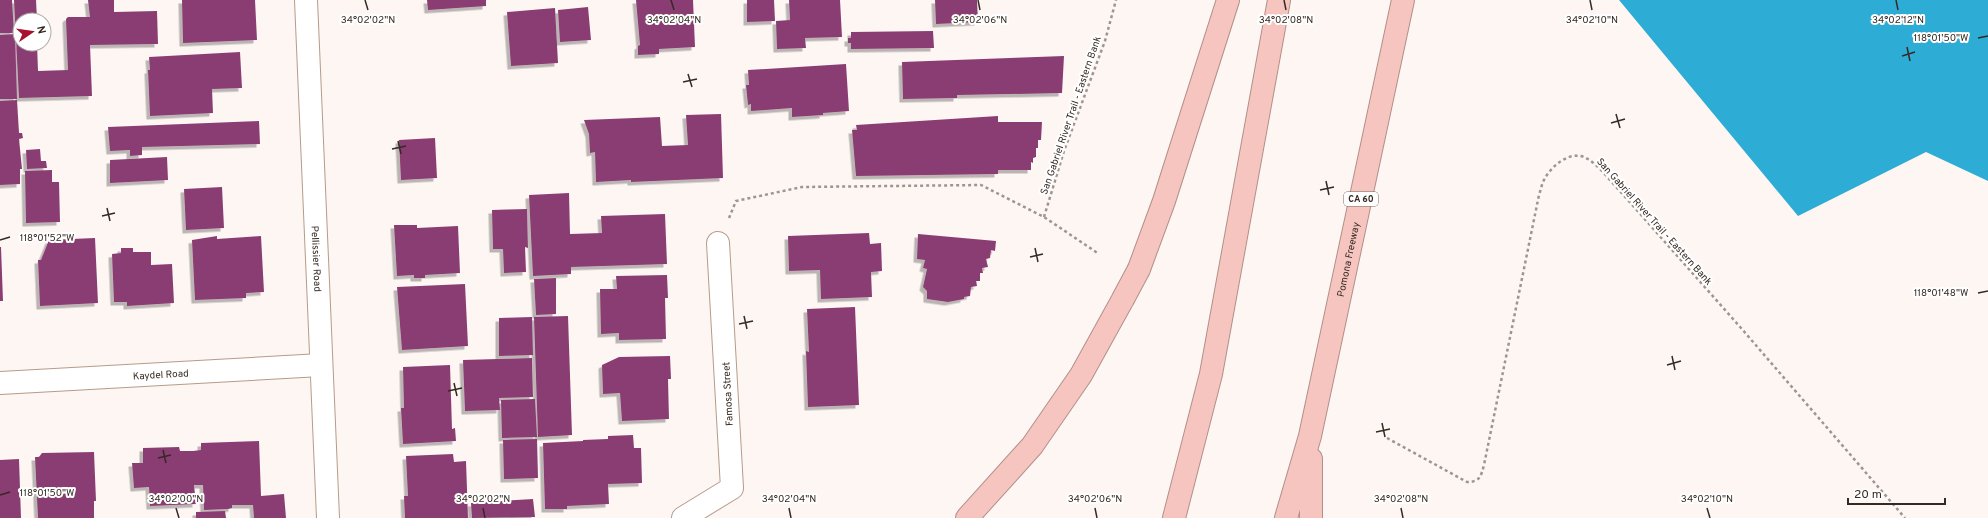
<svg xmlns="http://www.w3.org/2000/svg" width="1988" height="518" font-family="Overpass,sans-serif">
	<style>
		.water { fill: #2dadd6 }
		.building { fill: #8a3e72; filter: url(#shadow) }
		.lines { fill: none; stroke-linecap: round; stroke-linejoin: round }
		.street-casing { stroke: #b69b8a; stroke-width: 24 }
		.highway-casing { stroke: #b28f89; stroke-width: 24 }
		.path { stroke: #9e9590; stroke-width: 2.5; stroke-dasharray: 3 3; stroke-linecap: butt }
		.street { stroke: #fff; stroke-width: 22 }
		.highway { stroke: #f6c5c0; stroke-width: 22 }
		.highway-bridge-casing { stroke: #b28f89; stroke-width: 24; stroke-linecap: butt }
		.highway-bridge { stroke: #f6c5c0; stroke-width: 22 }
		.ticks { fill: none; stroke: #352a23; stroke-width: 1.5 }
		.labels { text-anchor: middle; stroke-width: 4; stroke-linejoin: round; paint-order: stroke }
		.shield { fill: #fff; stroke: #726a65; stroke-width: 1 }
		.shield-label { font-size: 9px; font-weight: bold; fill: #352a23 }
		.street-label { font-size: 10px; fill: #352a23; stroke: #fff }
		.ticks-label { font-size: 10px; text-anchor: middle; fill: #352a23; stroke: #fff; stroke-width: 4; stroke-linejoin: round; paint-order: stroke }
	</style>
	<defs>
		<filter id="shadow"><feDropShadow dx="-3.5" dy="3.5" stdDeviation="0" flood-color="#0004"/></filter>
	</defs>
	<rect width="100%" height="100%" fill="#fdf6f3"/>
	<path class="water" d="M1619,0H1988V181L1926,152L1798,216Z"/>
	<path class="building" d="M0,0H12L14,33H0Z
		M14,0H36L37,20H20V44H37L38,71L68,70L66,19L68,17H90L88,0H114V12L157,11L158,44L90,45L92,96L19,98Z
		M182,0H255L257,40L183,43Z
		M427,0H486V6L428,10Z
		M636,0H693L695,47L659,49V54L638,55V46L640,45Z
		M747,0H774L775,21L747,22Z
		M789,0H840L842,37L805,38L806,48L777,49L776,21L790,20Z
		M935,0H977L978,22L936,24Z
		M588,7L591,40L560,42L558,10Z
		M555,8L558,63L511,66L507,12Z
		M933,31L934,48L851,49V43H848V38H851V32Z
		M15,34L17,99H0V35Z
		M240,52L242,88L212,89L213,113L150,116L148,70H150L149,57Z
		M1064,56L1062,93L957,95V98L903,99L902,62Z
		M846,64L849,111L823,113V115L792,117V108L751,111V104L748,105L746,85H749L748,70Z
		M17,100L19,133H22L23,138L19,139L22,169H20V184L0,185V101Z
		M721,114L723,178L631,182V180L596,182L595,152L590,153L589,134L584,120L660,117L662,146L688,145L686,115Z
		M998,116V122H1042L1041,140H1038V148H1036V157L1033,158V163L1031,162V170H998V174L856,176L852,130H857L856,125Z
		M259,121L260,144L142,147V155L130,156V150L110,151L108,127Z
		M435,138L437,178L401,180L399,140Z
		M40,149L41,161H46L47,168L27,169L26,150Z
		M167,157L168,180L110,183V160Z
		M52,170V182H59L60,222L26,223L25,171Z
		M222,187L224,228L186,230L184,189Z
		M569,193L570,234L602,233L601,216L665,214L667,264L571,267V274L533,276L529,195Z
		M527,209L528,248L525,247L526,272L504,273L503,249H493L492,210Z
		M394,225H417V228L458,226L460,273L425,275V278H414V275L397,276Z
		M869,233L870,244L881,243L882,271L871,272L872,297L821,299L820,270L789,271L788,236Z
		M918,234L996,241L995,251L991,250L990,258L986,259L988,267L982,268L983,273H980V281H976L977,286L971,287L970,296L964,297V299L948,302L927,299V291L923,287L927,269L923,268L925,260L917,259Z
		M217,236V239L261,236L264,292L246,293V298L195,300L192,240Z
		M95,238L98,303L40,306L38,260H41L49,240Z
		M0,247H1L3,301H0Z
		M121,248H133V252H151V265L172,264L174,303L127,306V302H114L112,254L121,253Z
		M667,275L668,298H665L666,339L619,340V333L601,334L600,289H617L616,276Z
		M556,278V314L536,315L534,279Z
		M465,284L468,346L402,350L397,287Z
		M855,307L859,405L808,407L806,351L809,352L807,309Z
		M568,316L572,435L538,437L534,317Z
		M532,317L533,355L499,356V318Z
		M670,356L671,379H668L669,419L622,421L620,393L603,394L602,365L619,357Z
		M532,358L533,397L499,398L500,410L465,411L463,360Z
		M450,365L452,429L455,428L456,441L403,444L401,408H404L403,367Z
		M535,399L537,437L502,438L501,400Z
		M633,435L634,448H641L642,483L608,484L609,504L567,506V509H545L543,443L583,441V440L608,439V436Z
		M537,439L538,478L504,479L503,440Z
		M259,441L261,496L284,494L286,518H254L253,505H232V508L228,509L204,510L203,485H194L196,504L150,506L149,487L134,488L132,463H143V448L179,447L180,451H193L201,450V443Z
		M94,452L96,501H94V518H38L35,457H39L42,453Z
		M453,454L454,462L466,461L468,518H405L404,496H408L406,456Z
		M19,459L21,518H0V460Z
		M533,499L535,517L472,518L471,503Z
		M225,511L226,518H196V512Z"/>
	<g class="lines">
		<defs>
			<g id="street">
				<path id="s1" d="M306,0L328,518"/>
				<path id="s2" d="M0,383L321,365"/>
				<path d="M683,518L732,488L718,243"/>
			</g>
			<g id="highway">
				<path d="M1139,269L1164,201L1228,0"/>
				<path d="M1311,459V518"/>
				<path d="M967,518L1032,446L1081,375L1123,299"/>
				<path d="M1174,518L1211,374L1279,0"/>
				<path id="s3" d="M1286,518L1310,436L1403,0"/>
			</g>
		</defs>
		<use href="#street" class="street-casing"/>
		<use href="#highway" class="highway-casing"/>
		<path class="path" d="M1044,217L1064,151L1105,41L1116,0
			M729,218L736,201L802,187L981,185L1044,217L1099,254
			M1387,438L1467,482C1480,482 1481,476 1484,465L1539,195C1541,189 1542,183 1545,178C1552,166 1569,151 1584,157C1591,160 1597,166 1603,172L1741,328L1905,518"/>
		<use href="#street" class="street"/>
		<use href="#highway" class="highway"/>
		<defs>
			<path id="highway-bridge" d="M1123,299L1139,269"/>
		</defs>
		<use href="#highway-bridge" class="highway-bridge-casing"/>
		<use href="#highway-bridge" class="highway-bridge"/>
	</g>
	<path class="ticks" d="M365,0L368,10M671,0L674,10M978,0L980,10M1284,0L1286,10M1590,0L1592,10M1896,0L1898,10M1978,38L1988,36M1907,47L1910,61M1902,56L1915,52M688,74L692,87M683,82L697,79M1616,114L1620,128M1611,123L1625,119M398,141L401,154M392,149L406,146M1326,181L1329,195M1320,190L1334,187M107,208L110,221M102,216L115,213M0,240L10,237M1035,248L1038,262M1030,257L1043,254M1978,293L1988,291M744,316L747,329M739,324L753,321M1672,356L1675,370M1667,365L1681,361M454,383L457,396M448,391L462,388M1382,423L1385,437M1376,432L1390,429M163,450L166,463M158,458L171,455M0,495L10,492M176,508L179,518M483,508L485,518M789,508L791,518M1095,508L1097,518M1401,508L1403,518M1707,508L1710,518"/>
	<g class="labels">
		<rect class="shield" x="1344" y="192" width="34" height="14" rx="3"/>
		<g class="shield-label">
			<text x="1361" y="202">CA 60</text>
		</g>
		<g class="street-label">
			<text transform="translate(1070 115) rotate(-71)" y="4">San Gabriel River Trail - Eastern Bank</text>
			<text transform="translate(1655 221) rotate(48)" y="4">San Gabriel River Trail - Eastern Bank</text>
			<text dy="4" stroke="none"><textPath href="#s1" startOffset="259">Pellissier Road</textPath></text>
			<text dy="4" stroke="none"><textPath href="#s3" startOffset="266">Pomona Freeway</textPath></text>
			<text dy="4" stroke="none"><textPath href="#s2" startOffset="161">Kaydel Road</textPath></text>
			<text transform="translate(727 394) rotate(-93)" y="4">Famosa Street</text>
		</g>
	</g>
	<g class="ticks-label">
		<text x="368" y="23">34°02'02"N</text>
		<text x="674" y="23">34°02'04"N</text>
		<text x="980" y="23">34°02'06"N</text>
		<text x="1286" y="23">34°02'08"N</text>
		<text x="1592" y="23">34°02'10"N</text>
		<text x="1898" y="23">34°02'12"N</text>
		<text x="1941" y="41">118°01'50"W</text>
		<text x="47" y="241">118°01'52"W</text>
		<text x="1941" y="296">118°01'48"W</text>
		<text x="47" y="496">118°01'50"W</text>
		<text x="176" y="502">34°02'00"N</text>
		<text x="483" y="502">34°02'02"N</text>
		<text x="789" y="502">34°02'04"N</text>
		<text x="1095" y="502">34°02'06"N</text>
		<text x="1401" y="502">34°02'08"N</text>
		<text x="1707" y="502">34°02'10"N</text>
	</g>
	<g transform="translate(32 32) rotate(77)"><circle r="19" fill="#ffffff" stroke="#aeaaa7"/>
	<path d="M0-3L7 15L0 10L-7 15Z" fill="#a91130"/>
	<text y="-6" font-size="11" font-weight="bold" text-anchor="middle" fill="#352a23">N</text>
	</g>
	<path d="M1848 498v6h97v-6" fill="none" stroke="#352a23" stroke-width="2"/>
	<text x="1854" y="498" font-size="12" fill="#352a23" stroke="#ffffff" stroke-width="3" paint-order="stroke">20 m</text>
</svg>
